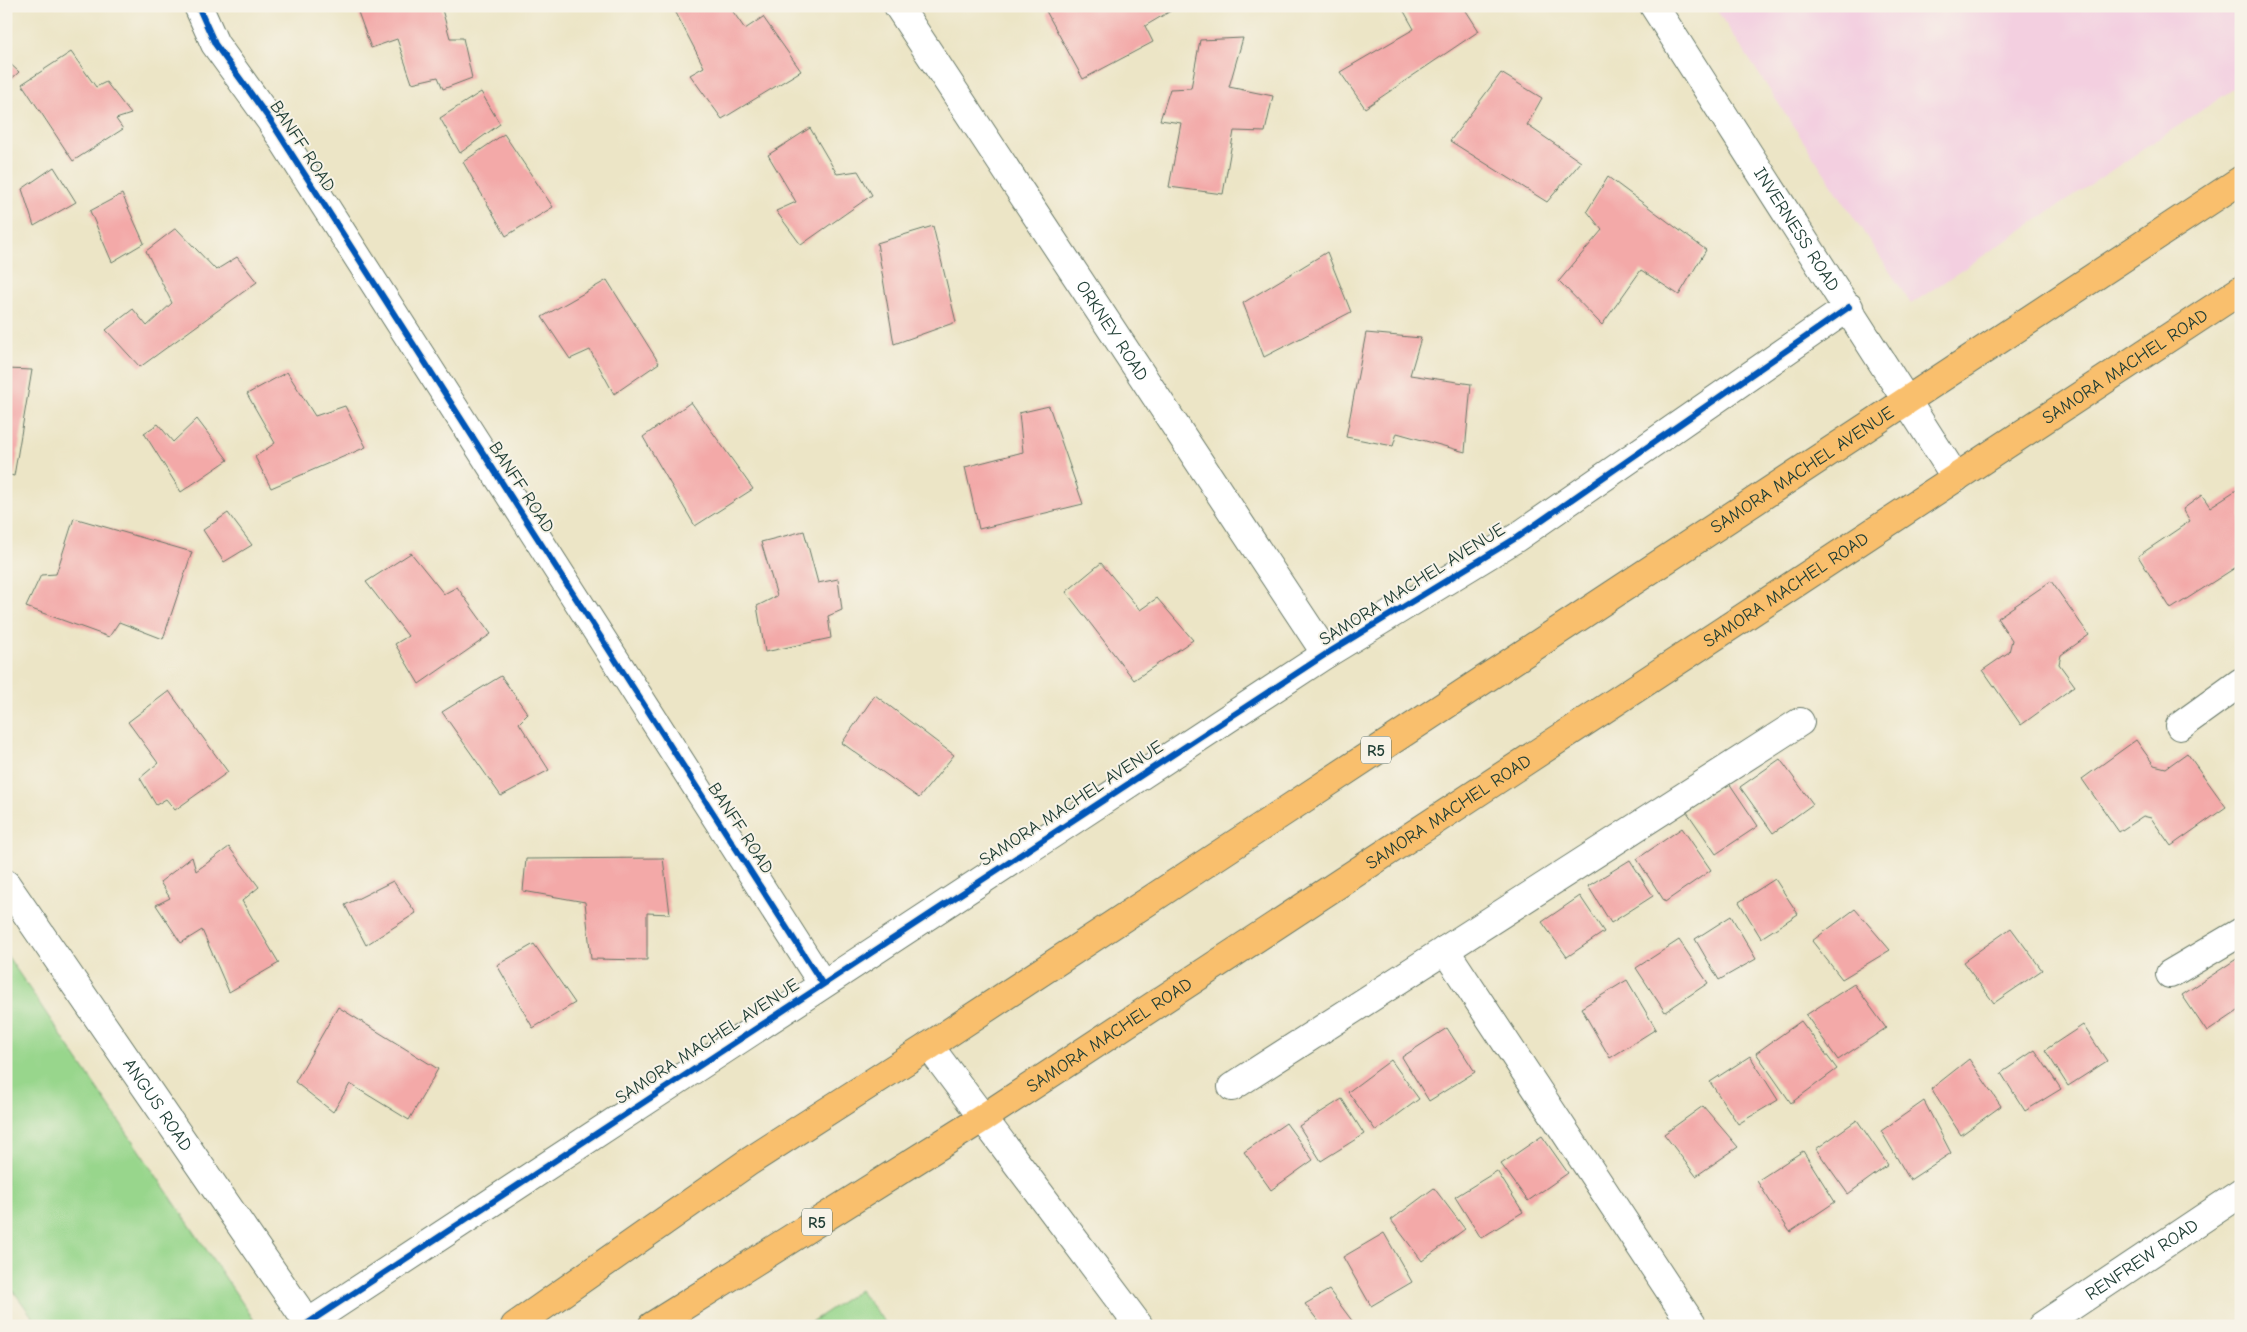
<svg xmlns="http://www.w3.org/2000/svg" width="2247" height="1332" font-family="'Comic Neue',sans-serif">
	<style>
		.built { fill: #f3cfe0 }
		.green { fill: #98d68c; stroke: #5c8a60 }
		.building { fill: #f3a9a8 }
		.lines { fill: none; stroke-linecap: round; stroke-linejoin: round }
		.minor-casing { stroke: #677867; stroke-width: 30 }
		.highway-casing { stroke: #677867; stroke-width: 30 }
		.minor { stroke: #fff; stroke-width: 28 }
		.highway { stroke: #f9bf6d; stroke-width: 28 }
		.cycleway-casing { stroke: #f7f3e8; stroke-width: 9 }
		.cycleway { stroke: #0057b8; stroke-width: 6 }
		.labels { text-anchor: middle; stroke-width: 4; stroke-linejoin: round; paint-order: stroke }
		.shield { fill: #f7f3e8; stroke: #60746a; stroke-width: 1 }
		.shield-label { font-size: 16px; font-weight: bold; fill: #1f3d34 }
		.street-label { font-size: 18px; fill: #1f3d34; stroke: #f7f3e8 }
	</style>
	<rect width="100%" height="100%" fill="#f7f3e8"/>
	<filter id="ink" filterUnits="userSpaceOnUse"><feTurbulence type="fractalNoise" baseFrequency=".02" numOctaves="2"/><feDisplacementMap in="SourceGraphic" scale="10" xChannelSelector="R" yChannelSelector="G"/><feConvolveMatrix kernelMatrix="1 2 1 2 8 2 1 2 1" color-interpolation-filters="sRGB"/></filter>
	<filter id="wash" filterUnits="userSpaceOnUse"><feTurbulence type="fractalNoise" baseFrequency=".0096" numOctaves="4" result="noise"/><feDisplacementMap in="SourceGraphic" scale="20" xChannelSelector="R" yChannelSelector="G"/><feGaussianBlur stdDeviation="1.12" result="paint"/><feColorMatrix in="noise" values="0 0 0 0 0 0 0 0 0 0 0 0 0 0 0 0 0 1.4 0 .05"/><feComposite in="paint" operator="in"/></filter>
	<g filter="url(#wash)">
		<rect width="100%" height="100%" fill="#ece5c6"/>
		<path class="built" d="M1714,6H2241V84L1911,304Z"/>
		<path class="green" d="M6,954L258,1326H259H39L6,1281Z
			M859,1290L888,1326H805Z"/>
		<g id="blocks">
			<path class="building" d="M379,6H441L450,38H463L472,78L443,89L438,77L412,83L397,39L371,48L358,12Z
				M679,6H729L745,29L763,17L801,71L722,119L690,75L704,67L674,9Z
				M1051,6H1179L1145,26L1153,42L1083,79L1046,11Z
				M1401,6H1463L1479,31L1365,108L1340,72L1414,29Z
				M1243,38L1229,87L1273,96L1265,132L1234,131L1223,194L1169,187L1181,123L1160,120L1170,89L1191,88L1200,40Z
				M71,52L96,87L106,82L131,114L116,119L123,129L73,161L22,84Z
				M6,60L19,72L6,84Z
				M1501,73L1542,98L1527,125L1581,162L1547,202L1450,141Z
				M481,92L500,124L460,153L440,118Z
				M810,128L837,174L858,171L872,195L801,245L776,211L796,202L768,155Z
				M504,134L553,207L506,236L463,162Z
				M54,167L76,202L34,226L22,189Z
				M1608,177L1706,250L1679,295L1641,270L1602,325L1559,281L1602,230L1587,211Z
				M122,194L144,243L112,262L90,211Z
				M933,226L956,322L894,344L877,243Z
				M176,228L216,270L237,257L257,282L140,367L106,330L133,309L147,326L172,303L146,251Z
				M1327,252L1351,312L1264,357L1243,303Z
				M607,280L659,363L614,394L590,350L570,359L542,317Z
				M1366,333L1421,338L1410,375L1471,384L1465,452L1397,433L1393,446L1346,437Z
				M6,369L32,370L14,476L6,474Z
				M287,372L315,416L345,406L366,447L271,488L255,457L275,443L247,394Z
				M691,402L753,489L695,526L643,437Z
				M1049,406L1083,504L979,529L965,467L1023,452L1019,413Z
				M197,419L228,460L181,492L144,433L158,424L173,442Z
				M2241,487V564L2171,609L2138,556L2190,521L2183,509L2202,495L2210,507Z
				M228,513L252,545L224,562L203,530Z
				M74,518L192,552L163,639L119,622L109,637L26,607L41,575L56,574Z
				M804,531L818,583L838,579L842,610L828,616L831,638L765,652L757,606L777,596L761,542Z
				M411,553L444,594L457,587L491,634L419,684L395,644L408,636L366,582Z
				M1101,563L1140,610L1157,598L1193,640L1134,680L1066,592Z
				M2051,581L2089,635L2061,655L2059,664L2075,686L2021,725L1983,670L2009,652L2012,640L1997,618Z
				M501,676L528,714L519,723L549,770L501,796L442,712Z
				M169,691L228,772L175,810L166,799L156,805L140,778L158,763L128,722Z
				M875,695L954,755L919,798L842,743Z
				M2136,740L2154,765L2166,768L2187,753L2226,807L2171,846L2151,818L2143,816L2119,832L2082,779Z
				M1780,759L1813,804L1773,833L1740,787Z
				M1729,783L1758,826L1716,854L1687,812Z
				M1682,828L1711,870L1665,902L1637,859Z
				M229,847L259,887L242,901L279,963L229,992L202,930L181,943L156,905L170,898L160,882L192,857L196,871Z
				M663,858L670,914L647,913V960L591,959L585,902L523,891L526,859Z
				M1630,860L1653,896L1611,923L1588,886Z
				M1775,879L1798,914L1761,938L1739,902Z
				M393,881L416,913L366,945L345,905Z
				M1580,896L1604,932L1567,957L1542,922Z
				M1855,909L1890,950L1842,979L1812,941Z
				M1731,916L1756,959L1719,980L1695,939Z
				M2011,928L2042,970L1994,1003L1963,962Z
				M1679,940L1708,983L1665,1012L1636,968Z
				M534,944L575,1003L533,1028L497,965Z
				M2241,956V1009L2207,1032L2182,995Z
				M1627,980L1656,1029L1610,1058L1581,1008Z
				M1854,984L1886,1028L1838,1060L1806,1015Z
				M338,1007L438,1069L409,1120L350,1084L333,1112L295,1082Z
				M1801,1021L1837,1069L1791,1103L1756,1053Z
				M2083,1025L2107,1061L2068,1086L2045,1050Z
				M1447,1028L1475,1072L1429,1101L1402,1057Z
				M2035,1050L2061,1089L2025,1111L2001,1073Z
				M1750,1056L1778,1100L1738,1124L1710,1082Z
				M1969,1059L2001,1106L1961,1135L1931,1089Z
				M1391,1060L1419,1099L1376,1131L1348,1092Z
				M1342,1099L1364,1134L1321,1161L1299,1126Z
				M1924,1101L1951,1153L1910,1180L1881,1131Z
				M1703,1106L1738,1147L1696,1176L1664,1134Z
				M1857,1120L1888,1165L1848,1194L1816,1149Z
				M1286,1123L1313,1160L1271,1190L1244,1152Z
				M1542,1136L1568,1173L1528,1201L1501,1164Z
				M1803,1151L1835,1202L1790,1232L1757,1181Z
				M1497,1171L1523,1212L1481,1238L1455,1197Z
				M1434,1188L1465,1229L1422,1261L1391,1220Z
				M1384,1233L1412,1282L1371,1306L1343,1257Z
				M1329,1290L1356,1326H1322L1305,1304Z"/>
		</g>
	</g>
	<g filter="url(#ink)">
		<use href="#blocks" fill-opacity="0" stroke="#677867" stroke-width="1"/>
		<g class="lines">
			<defs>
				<g id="minor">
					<path d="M198,6L215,44L270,120L822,983"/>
					<path id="s1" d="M898,6L1326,654"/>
					<path id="s2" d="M1654,6L1956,478"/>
					<path d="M2180,726L2241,682"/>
					<path id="s3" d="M6,884L310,1326"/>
					<path d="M1445,950L1693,1326"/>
					<path d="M2170,974L2241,932"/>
					<path d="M929,1046L1139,1326"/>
					<path d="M1232,1087L1800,722"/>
					<path d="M308,1323L1326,654L1516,538L1849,307"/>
					<path id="s4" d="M2042,1326L2241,1193"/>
				</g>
				<g id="highway">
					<path id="s5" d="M515,1326L747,1163L929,1046L2241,180"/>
					<path id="s6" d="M652,1326L983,1118L2241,290"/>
				</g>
			</defs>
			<use href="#minor" class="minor-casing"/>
			<use href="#highway" class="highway-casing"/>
			<use href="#minor" class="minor"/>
			<use href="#highway" class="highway"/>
			<defs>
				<path id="cycleway" d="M198,6L215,44L270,120L822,983
					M308,1323L1326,654L1516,538L1849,307"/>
			</defs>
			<use href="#cycleway" class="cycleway-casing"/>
			<use href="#cycleway" class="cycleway"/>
		</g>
	</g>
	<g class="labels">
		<g class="shield">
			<rect x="1361" y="736.5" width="30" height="27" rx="4"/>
			<rect x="802" y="1208.5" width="30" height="27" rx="4"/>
		</g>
		<g class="shield-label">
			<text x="1376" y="756">R5</text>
			<text x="817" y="1228">R5</text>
		</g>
		<g class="street-label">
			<text transform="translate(303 146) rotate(57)" y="6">BANFF ROAD</text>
			<text dy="6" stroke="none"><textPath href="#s2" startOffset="265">INVERNESS ROAD</textPath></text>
			<text dy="6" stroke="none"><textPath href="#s1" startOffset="389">ORKNEY ROAD</textPath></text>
			<text dy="6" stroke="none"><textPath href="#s6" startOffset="1758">SAMORA MACHEL ROAD</textPath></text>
			<text dy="6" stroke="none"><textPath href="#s5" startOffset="1546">SAMORA MACHEL AVENUE</textPath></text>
			<text transform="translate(522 487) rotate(57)" y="6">BANFF ROAD</text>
			<text transform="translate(1412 584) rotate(-32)" y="6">SAMORA MACHEL AVENUE</text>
			<text dy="6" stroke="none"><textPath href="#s6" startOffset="1352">SAMORA MACHEL ROAD</textPath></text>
			<text transform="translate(1071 803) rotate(-33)" y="6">SAMORA MACHEL AVENUE</text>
			<text dy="6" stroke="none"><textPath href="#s6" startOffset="948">SAMORA MACHEL ROAD</textPath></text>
			<text transform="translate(741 828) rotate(57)" y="6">BANFF ROAD</text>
			<text dy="6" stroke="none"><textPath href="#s6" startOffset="542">SAMORA MACHEL ROAD</textPath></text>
			<text transform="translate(707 1041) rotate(-33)" y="6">SAMORA MACHEL AVENUE</text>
			<text dy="6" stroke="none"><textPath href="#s3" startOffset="268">ANGUS ROAD</textPath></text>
			<text dy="6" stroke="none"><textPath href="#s4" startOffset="120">RENFREW ROAD</textPath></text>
		</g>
	</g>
	<rect width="2247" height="1332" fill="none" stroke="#f7f3e8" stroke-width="25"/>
</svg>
